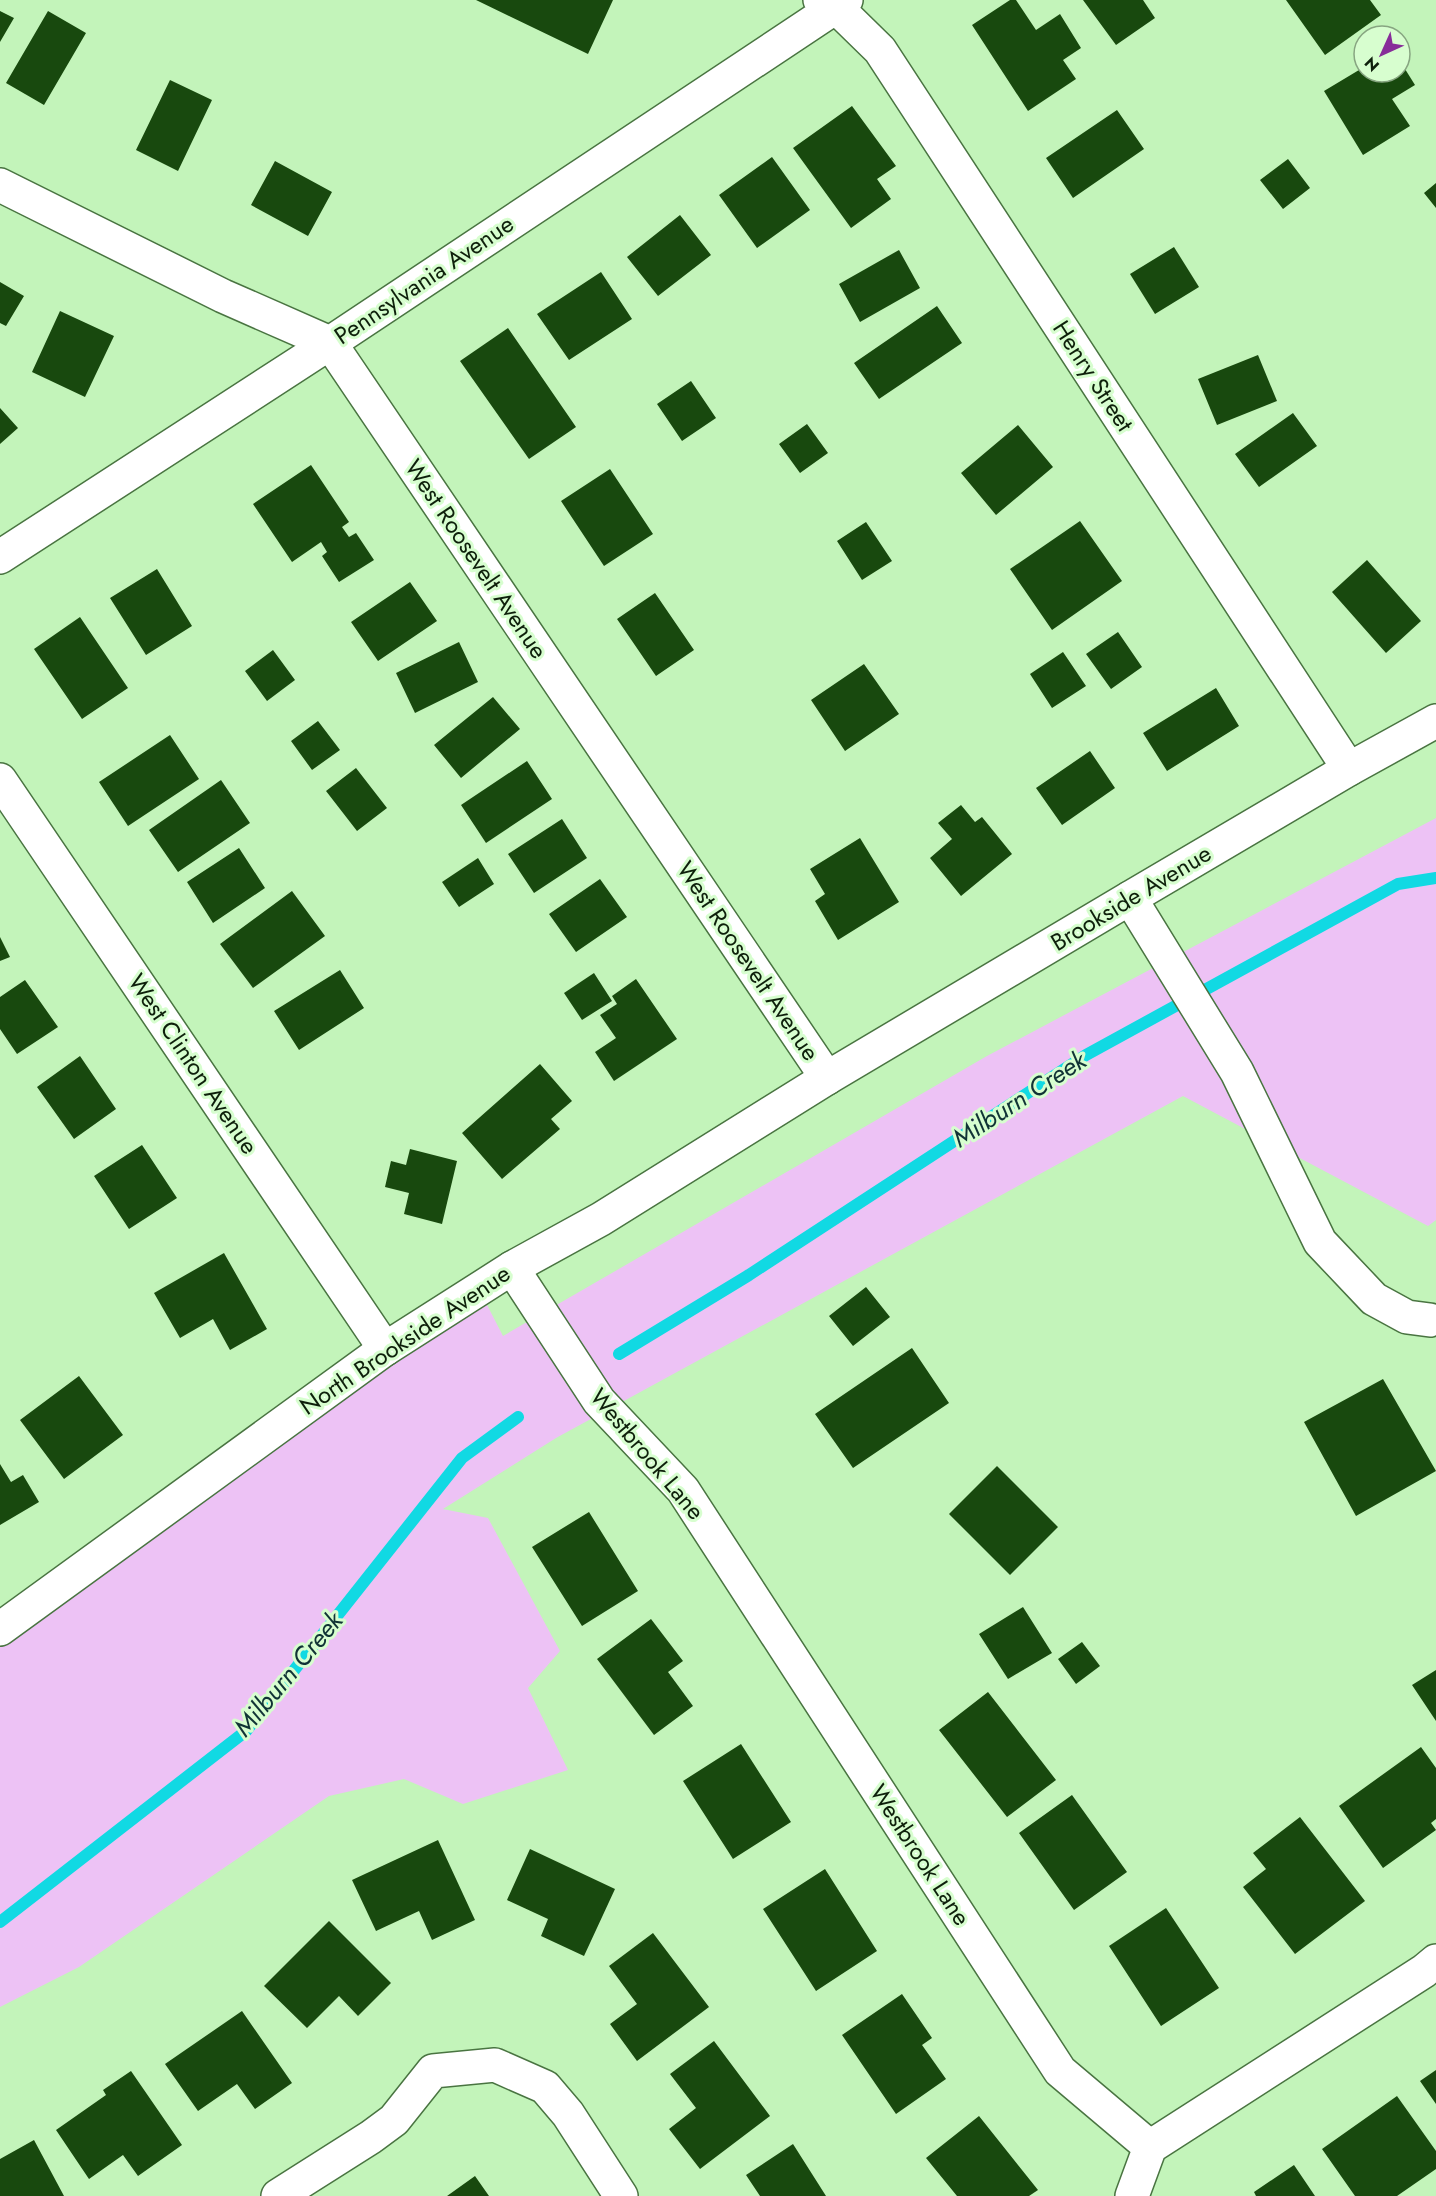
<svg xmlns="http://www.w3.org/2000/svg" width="1436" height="2196" font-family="Jost,sans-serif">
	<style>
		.green { fill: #edc2f5 }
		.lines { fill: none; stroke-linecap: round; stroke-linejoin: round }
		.stream { stroke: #11d9e3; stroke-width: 12 }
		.building { fill: #18490e }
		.minor-casing { stroke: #497441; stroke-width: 36 }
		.major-casing { stroke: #497441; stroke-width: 36 }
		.minor { stroke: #fff; stroke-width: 33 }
		.major { stroke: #fff; stroke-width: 33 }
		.labels { text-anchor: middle; stroke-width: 6; stroke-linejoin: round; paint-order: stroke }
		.street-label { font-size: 24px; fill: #0e200b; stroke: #d7fecf }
		.water-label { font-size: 26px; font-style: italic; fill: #103335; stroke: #d7fecf }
	</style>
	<rect width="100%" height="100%" fill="#c3f4ba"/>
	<path class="green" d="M1436,818V1220L1428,1226L1183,1096L556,1438L443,1509L488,1518L560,1651L528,1688L568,1770L463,1804L404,1779L329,1796L79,1967L0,2007V1645L390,1361L485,1301L503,1336L987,1056Z"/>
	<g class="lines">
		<path class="stream" d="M619,1354L749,1275L1086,1055L1398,884L1436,878
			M0,1922L246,1731L462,1458L518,1417"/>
	</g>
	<path class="building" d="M476,0H613L588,54Z
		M1010,0H1016L1036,30L1060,14L1081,48L1063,60L1076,79L1028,111L972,25Z
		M1083,0H1143L1155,18L1116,45Z
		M1286,0H1370L1381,15L1325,55Z
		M0,11L14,18L0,42Z
		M48,11L86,33L44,105L6,83Z
		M1400,61L1415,85L1392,99L1410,126L1363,155L1324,91L1364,67V72H1400Z
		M170,80L212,100L178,171L136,150Z
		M852,106L896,166L877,179L891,199L851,228L793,148Z
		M1117,110L1144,149L1073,198L1046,158Z
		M772,157L810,210L757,248L719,195Z
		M1288,159L1310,188L1283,209L1260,180Z
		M275,161L332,192L308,236L251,205Z
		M1436,183V208L1424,193Z
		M680,215L711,255L658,296L627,257Z
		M1174,247L1199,287L1155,314L1130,274Z
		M899,250L920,288L860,322L839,284Z
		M601,272L632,319L569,360L537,314Z
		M0,282L24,296L6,326L0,323Z
		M937,306L962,343L879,399L854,363Z
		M60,311L114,336L85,397L32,372Z
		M508,328L576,427L529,459L460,361Z
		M1258,355L1277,401L1217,425L1198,379Z
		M691,381L716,418L682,441L657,404Z
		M0,408L18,428L0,444Z
		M1293,413L1317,446L1259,487L1235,454Z
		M807,424L828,453L800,473L779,444Z
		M1018,425L1053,467L996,515L961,473Z
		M311,465L349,522L342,527L349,537L356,533L374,560L339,582L322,556L327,552L321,542L292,562L253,504Z
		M610,469L653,534L604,566L561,501Z
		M1080,521L1122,581L1052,630L1010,569Z
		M866,522L892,561L862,580L837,541Z
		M1367,560L1421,621L1386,653L1332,592Z
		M157,569L192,626L146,655L110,598Z
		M410,582L437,621L378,661L351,622Z
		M655,593L694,650L656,676L617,619Z
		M80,617L128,688L82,719L34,649Z
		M1118,632L1142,667L1111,689L1086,654Z
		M459,642L478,682L415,713L396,673Z
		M273,650L295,680L267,701L245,671Z
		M1063,652L1086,686L1052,708L1030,674Z
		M864,664L899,714L845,751L811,700Z
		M1216,688L1239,726L1167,771L1143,733Z
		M493,697L520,729L461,778L434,745Z
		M318,721L340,750L312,770L291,741Z
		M170,735L199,779L128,826L99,782Z
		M1090,751L1115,788L1062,825L1036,788Z
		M527,761L552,799L486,843L461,805Z
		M356,768L387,808L357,831L326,791Z
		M221,780L250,823L178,872L149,830Z
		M961,805L975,822L982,817L1012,854L961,896L930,858L952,839L938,823Z
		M562,819L587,858L534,893L508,854Z
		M860,838L899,902L838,940L815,901L825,894L810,869Z
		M239,848L265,888L213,923L187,882Z
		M478,858L494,884L459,907L442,882Z
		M600,879L627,917L576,952L549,914Z
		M292,891L325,936L253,988L220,944Z
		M0,937L10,957L0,961Z
		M340,970L364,1008L299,1050L274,1011Z
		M594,973L612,1001L582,1020L564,993Z
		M636,979L677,1039L614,1081L595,1052L616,1038L600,1015L617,1004L612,996Z
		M25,980L58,1027L17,1054L0,1029V997Z
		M80,1056L116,1109L74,1139L37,1087Z
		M540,1064L572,1101L551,1119L560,1129L502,1179L462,1133Z
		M142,1145L177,1198L129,1229L94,1176Z
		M410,1149L457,1161L442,1224L404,1214L409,1193L385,1187L391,1161L406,1165Z
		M224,1253L267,1329L230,1350L213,1319L180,1338L154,1293Z
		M866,1287L890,1317L853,1346L829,1316Z
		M912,1348L949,1403L853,1468L815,1414Z
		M79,1376L123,1435L64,1479L20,1420Z
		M1383,1379L1436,1471L1356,1516L1304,1422Z
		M0,1464L11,1482L23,1475L39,1502L0,1525Z
		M997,1466L1058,1527L1010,1575L949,1514Z
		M589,1512L638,1591L582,1626L532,1547Z
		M1023,1607L1052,1653L1008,1679L979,1634Z
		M651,1619L683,1661L668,1672L693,1706L654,1735L597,1659Z
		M1082,1642L1100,1666L1076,1684L1058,1659Z
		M1436,1670V1721L1412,1685Z
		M988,1692L1056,1780L1007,1817L939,1730Z
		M741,1744L791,1822L733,1859L683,1781Z
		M1421,1747L1436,1768V1819L1431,1823L1436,1830L1383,1868L1339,1806Z
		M1072,1795L1127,1872L1074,1910L1019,1833Z
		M1300,1817L1365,1901L1295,1954L1243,1887L1266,1869L1253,1853Z
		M438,1840L475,1920L432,1940L419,1911L376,1931L352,1880Z
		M530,1849L615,1889L584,1956L541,1936L548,1919L507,1900Z
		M825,1869L877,1951L816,1991L763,1909Z
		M1166,1908L1219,1988L1161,2026L1109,1946Z
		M329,1921L391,1983L358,2016L339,1996L307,2028L264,1986Z
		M653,1933L709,2007L637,2061L610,2024L637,2004L609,1966Z
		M902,1994L932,2038L922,2045L946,2079L896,2114L842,2035Z
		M242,2011L292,2083L255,2109L237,2084L198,2111L165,2064Z
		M714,2041L770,2116L700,2169L669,2129L696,2108L670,2074Z
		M1436,2070V2104L1420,2081Z
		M131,2071L182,2145L138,2176L123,2155L89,2179L56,2130L106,2095L103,2090Z
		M1397,2096L1436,2151V2169L1397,2196H1355L1322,2149Z
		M979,2116L1038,2190L1029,2196H957L926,2158Z
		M34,2140L64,2196H0V2159Z
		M793,2144L826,2196H760L746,2175Z
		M1294,2165L1315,2196H1256L1254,2192Z
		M475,2176L489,2196H447Z"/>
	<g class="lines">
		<defs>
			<path id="minor" d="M820,0L836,7L880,50L1349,769
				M0,185L223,296L330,343L827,1078
				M0,557L330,343L846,0
				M0,780L385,1349
				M1130,898L1237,1072L1320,1242L1374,1299L1407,1317L1430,1320
				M512,1268L599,1401L683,1490L1060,2071L1150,2147
				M1150,2147L1424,1971L1436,1961
				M278,2196L371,2137L394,2120L433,2071L495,2065L545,2087L568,2114L621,2196
				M1132,2196L1150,2147"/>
			<path id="major" d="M0,1629L385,1349L512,1268L601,1219L827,1078L1130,898L1349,769L1436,721"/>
		</defs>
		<use href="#minor" class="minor-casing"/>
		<use href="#major" class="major-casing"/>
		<use href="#minor" class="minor"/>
		<use href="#major" class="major"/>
	</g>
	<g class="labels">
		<g class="street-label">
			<text transform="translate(424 280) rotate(-34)" y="8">Pennsylvania Avenue</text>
			<text transform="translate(1093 376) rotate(57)" y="8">Henry Street</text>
			<text transform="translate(476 559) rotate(56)" y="8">West Roosevelt Avenue</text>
			<text transform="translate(1131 898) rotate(-31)" y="8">Brookside Avenue</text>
			<text transform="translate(748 961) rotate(56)" y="8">West Roosevelt Avenue</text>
			<text transform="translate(193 1064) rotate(56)" y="8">West Clinton Avenue</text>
			<text transform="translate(405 1340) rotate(-34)" y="8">North Brookside Avenue</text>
			<text transform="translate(647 1454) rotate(50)" y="8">Westbrook Lane</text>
			<text transform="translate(920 1855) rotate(57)" y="8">Westbrook Lane</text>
		</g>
		<g class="water-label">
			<text transform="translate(1019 1099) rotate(-33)" y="9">Milburn Creek</text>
			<text transform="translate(288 1674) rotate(-50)" y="9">Milburn Creek</text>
		</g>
	</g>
	<g transform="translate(1382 54) rotate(225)"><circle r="28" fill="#d7fecf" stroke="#87a581" stroke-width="1.5"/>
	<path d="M0-4.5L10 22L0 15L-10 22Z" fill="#872d99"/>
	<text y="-9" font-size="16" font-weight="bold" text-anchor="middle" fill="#0e200b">N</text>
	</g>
</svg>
